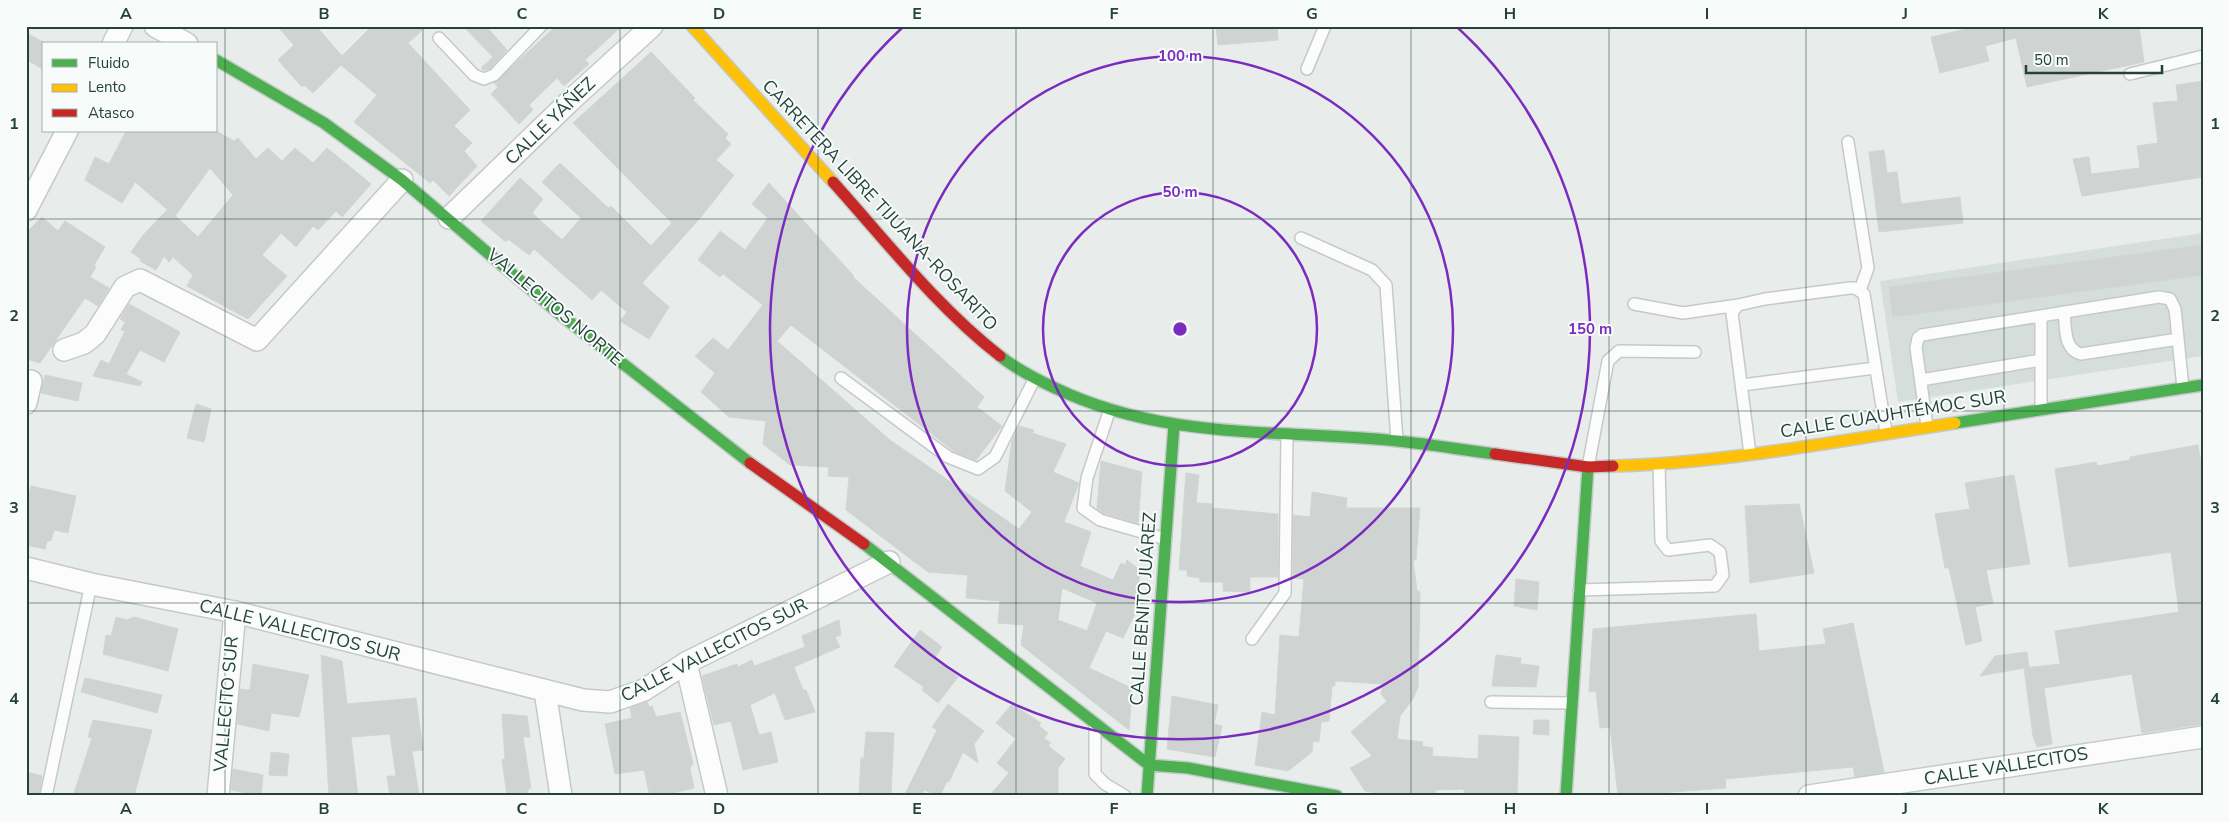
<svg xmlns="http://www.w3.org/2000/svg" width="2229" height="822" font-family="'Nunito Sans',sans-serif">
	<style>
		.built { fill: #d6dedb }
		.building { fill: #cfd4d2; stroke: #d1d6d4; fill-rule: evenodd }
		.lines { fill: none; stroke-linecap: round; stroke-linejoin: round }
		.lane-casing { stroke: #c5cac8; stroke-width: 14 }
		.street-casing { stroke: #c5cac8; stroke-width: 24 }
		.fast-casing { stroke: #c3cbc8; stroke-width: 14 }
		.slow-casing { stroke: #c3cbc8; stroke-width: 14 }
		.jam-casing { stroke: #c3cbc8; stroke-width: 14 }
		.lane { stroke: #fcfcfc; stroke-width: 11 }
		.street { stroke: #fcfcfc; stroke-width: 21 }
		.fast { stroke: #4caf50; stroke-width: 11 }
		.slow { stroke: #ffc107; stroke-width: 11 }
		.jam { stroke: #c62828; stroke-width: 11 }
		.grid { fill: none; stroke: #24423a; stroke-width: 1; stroke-opacity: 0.55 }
		.ring { fill: none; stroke: #7b2cbf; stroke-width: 2.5 }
		.labels { text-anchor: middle; stroke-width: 4; stroke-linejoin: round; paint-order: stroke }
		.street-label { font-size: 18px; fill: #24423a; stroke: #f7fbf9 }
		.centre { fill: #7b2cbf; stroke: #f7fbf9; stroke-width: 2.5 }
		.ring-label { font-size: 15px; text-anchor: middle; font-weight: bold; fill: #7b2cbf; stroke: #f7fbf9; stroke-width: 4; stroke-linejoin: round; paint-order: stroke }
		.neatline { fill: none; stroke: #24423a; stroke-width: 2 }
		.grid-label { font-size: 16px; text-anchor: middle; font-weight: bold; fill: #24423a }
	</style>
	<rect width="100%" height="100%" fill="#e8edeb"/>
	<path class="built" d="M2203,233V356L1898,402L1880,281Z"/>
	<path class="building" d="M277,26H316L342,56L372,26H427L408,43L470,110L454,126L472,143L464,151L477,166L449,196L433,180L430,183L354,122L377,95L341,65L313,93L304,85L302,87L278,60L294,45Z
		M463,26H486L507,50L490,69L483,70L481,68L493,57Z
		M556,26H622L585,60L589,64L564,86L557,78L529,105L533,110L519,124L491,94L498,87L494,83Z
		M1216,26H1277L1278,40L1218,45Z
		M1979,26H2139L2144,62L2027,87L2016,38L1985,46L1989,61L1940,73L1931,37Z
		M26,33L47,44H44V70L26,59Z
		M651,52L695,98L693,100L728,134L725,138L731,144L716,160L734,175L701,217L642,283L669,307L649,339L620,321L627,312L601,290L592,300L534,249L529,255L508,239L506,242L481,221L520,178L543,199L532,213L562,240L581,218L542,182L560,163L605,205L609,208L611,206L651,246L672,223L573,123Z
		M2203,81V177L2082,196L2073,159L2089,157L2091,174L2140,168L2137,146L2158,143L2153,103L2178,101L2176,85Z
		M126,131H216L234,141L238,138L256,159L268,148L282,161L295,148L313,163L327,148L371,184L342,217L336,211L318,230L313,226L296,247L281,233L262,255L287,276L248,319L187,286L193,275L173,257L169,262L164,256L156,270L140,261L141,259L131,252L144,234L168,209L198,237L233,195L210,168L175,216L135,182L122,203L85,180L95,157L109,164Z
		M1884,150L1887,173L1897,172L1901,204L1960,197L1963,223L1879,232L1869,152Z
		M769,183L854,276L853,277L984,397L977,407L1002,426L976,460L955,452L791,325L777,341L890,440L1019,529L1032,512L1005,491L1012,441L1019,426L1034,430L1032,433L1066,444L1053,472L1079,483L1064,522L1091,532L1080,566L1113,580L1121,563L1125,565L1127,560L1140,570L1137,610L1123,638L1106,631L1089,668L1132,688L1129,730L1021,645L1024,625L998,623L1000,601L966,598L968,575L928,572L846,510L849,477L828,476L829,467L790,465L763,444L766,421L729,417L701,392L715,373L695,356L713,338L728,350L763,305L723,274L720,277L698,260L720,231L745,250L768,218L752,204ZM1062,588L1097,603L1087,631L1058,620Z
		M42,217L58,231L65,221L105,247L94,265L96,267L90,277L109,288L98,306L85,298L40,363L26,359L29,343L26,341V239L30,234L27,232Z
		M2203,245V275L1893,317L1889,287Z
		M129,304L180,332L164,362L140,350L126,374L142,382L140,386L93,376L101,360L109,364L125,331L121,330L125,322L120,319Z
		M45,375L82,383L78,401L41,393Z
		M196,404L211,409L204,442L187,438Z
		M2198,445L2203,475V724L2142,733L2132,674L2044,688L2052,744L2037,747L2033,736L2024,668L2060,664L2055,631L2179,612L2171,552L2069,567L2055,469L2096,462L2097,466L2130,460V457Z
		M1101,461L1142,472L1138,523L1103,513L1097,508Z
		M1186,473L1199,475L1196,503L1212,504V508L1278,514V577H1250V592L1223,591V582H1200V578L1187,576V570H1179Z
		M2014,475L2030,564L1986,570L1993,603L1975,607L1982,641L1966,645L1949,568H1945L1935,514L1970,509L1965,483Z
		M31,486L76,496L68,533L54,530L51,541H47L45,549L26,545V503Z
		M1312,492L1347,498L1346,508H1420L1416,560H1413L1417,591L1420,592L1418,687L1413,699L1400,716L1397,739L1423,742L1422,746L1433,748L1432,756L1478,759L1479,735L1519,737L1517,796H1464V789L1436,790L1435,796L1389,793L1388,795L1365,791L1350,768L1372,756L1351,732L1387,701L1381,694L1383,684L1335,681V686H1332L1329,721L1321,722L1319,742L1313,741L1312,752L1288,771L1255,765L1262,712L1275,715L1280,635L1299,637L1304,579L1293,578V515L1310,517Z
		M1799,504L1814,573L1750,583L1745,506Z
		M1516,579L1539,582L1537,610L1514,606Z
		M1756,614L1759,651L1826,644L1823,629L1853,623L1884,772L1855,777L1853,767L1725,779L1726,788L1618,796L1610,727L1600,728L1596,691L1589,692L1593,629Z
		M116,617L127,620L134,617L178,629L168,671L103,654L106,635L111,636Z
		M839,620L841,635L835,637L840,647L794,667L803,690H806L815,712L785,720L775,693L750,705L759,735L771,732L778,762L743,770L731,721L714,725L702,676L737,664L738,667L752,660L754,666L805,647L802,636Z
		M920,630L942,647L934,659L958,677L938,703L922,690L924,687L894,666Z
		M2027,652L2029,667L1980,676L1995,656Z
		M321,655L342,661L347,704L416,698L423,750L412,751L419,795L390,796L387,776H396L390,734L351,737L358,796H329Z
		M1496,655L1521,658L1520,664L1539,666L1536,687L1492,686Z
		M253,664L309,675L299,717L271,713L269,731L237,724L240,689L250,690Z
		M85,678L162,695L157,713L81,692Z
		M1172,696L1218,705L1214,724L1222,726L1215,757L1167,749Z
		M647,702L649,707L652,706L656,717L680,712L693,763L690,769L694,788L660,796H650L644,770L615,774L605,724L632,718L630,708Z
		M948,704L984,731L974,744L978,763L963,752L949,782L947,781L940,796L924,790L922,796H904L937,730L932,727Z
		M1012,704L1041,723L1039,726L1048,733L1044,738L1051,743L1048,746L1065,759L1058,768V796H989L1009,773L997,763L1016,739L996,723Z
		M502,714L527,716L530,737H523L531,788L528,789L527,796H507L502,760L505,759Z
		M93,720L152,730L134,796H73L92,738L88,737Z
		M1534,720H1549V735L1533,734Z
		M866,732L894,733L891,796L859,794L861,758H864Z
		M271,752L289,754L287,776L269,775Z
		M233,769L263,775L261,796L231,790Z
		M26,772L42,776L39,796H26Z"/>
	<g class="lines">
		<defs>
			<path id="lane" d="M439,38L474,75L484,79L494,75L541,26
				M1307,69L1325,26
				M2130,74L2203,56
				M1848,142L1868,268L1860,290
				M1301,238L1372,270L1386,285L1397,441
				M1634,304L1683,313L1738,305
				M2064,312C2066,327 2063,349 2081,354L2178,339
				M2041,360V409
				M841,378L948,457L978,469L995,457L1035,378
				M1921,380L2041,360V317
				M1742,385L1875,368
				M1110,409L1087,478L1083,508L1100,520L1166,539
				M1927,426L1916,348L1918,338L1922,335L2159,297L2170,299L2175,309L2183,388
				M1750,454L1732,313L1738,305L1765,299L1850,288H1855L1864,294L1886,432
				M1588,467L1608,361L1619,351L1695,352
				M1579,590L1715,586L1723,575L1720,552L1710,545L1668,550L1661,541L1659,465
				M1252,639L1285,593L1287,435
				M1491,702L1572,703
				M1095,726V774L1105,784L1125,796
				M46,796L91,584"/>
			<path id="street" d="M155,26L187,44
				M113,44L122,26
				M26,210L67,131
				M449,218L570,101L652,26
				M64,350L84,343L95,334L125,287L140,280L257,340L402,180
				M26,403L31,381
				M26,568L91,584L235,612L583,700L610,702L644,690L686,663L889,562
				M686,663L717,796
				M545,691L561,796
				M218,796L235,612
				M1809,796L2203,737"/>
			<path id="fast" d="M216,60L324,123L402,180L562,316L750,463
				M1000,356C1016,369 1036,379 1055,388C1166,441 1279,429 1397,441C1430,444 1462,450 1495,454
				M1955,423L2203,385
				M864,544L1149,765L1188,768L1337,796
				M1147,796L1174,425
				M1566,796L1588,467"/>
			<path id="slow" d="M692,26L833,182
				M1613,466C1728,463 1842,440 1955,423"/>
			<path id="jam" d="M833,182C886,241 937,307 1000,356
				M1495,454L1588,467L1613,466
				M750,463L864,544"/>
		</defs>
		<use href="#lane" class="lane-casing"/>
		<use href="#street" class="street-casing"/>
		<use href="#fast" class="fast-casing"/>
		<use href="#slow" class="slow-casing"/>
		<use href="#jam" class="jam-casing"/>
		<use href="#lane" class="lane"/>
		<use href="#street" class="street"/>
		<use href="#fast" class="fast"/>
		<use href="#slow" class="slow"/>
		<use href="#jam" class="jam"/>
	</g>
	<path class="grid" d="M225,26V796M423,26V796M620,26V796M818,26V796M1016,26V796M1213,26V796M1411,26V796M1609,26V796M1806,26V796M2004,26V796M26,219H2203M26,411H2203M26,603H2203"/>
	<g class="ring">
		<circle cx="1180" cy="329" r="137"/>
		<circle cx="1180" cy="329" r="273"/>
		<path d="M1457 27A410 410 0 1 1 903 27"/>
	</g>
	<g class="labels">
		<g class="street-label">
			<text transform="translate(550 121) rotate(-44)" y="6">CALLE YÁÑEZ</text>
			<text transform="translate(880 205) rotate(47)" y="6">CARRETERA LIBRE TIJUANA-ROSARITO</text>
			<text transform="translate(555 307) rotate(40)" y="6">VALLECITOS NORTE</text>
			<text transform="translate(1893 414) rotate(-9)" y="6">CALLE CUAUHTÉMOC SUR</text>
			<text transform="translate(1143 609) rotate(-86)" y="6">CALLE BENITO JUÁREZ</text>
			<text transform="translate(300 630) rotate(14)" y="6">CALLE VALLECITOS SUR</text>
			<text transform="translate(714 650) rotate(-27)" y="6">CALLE VALLECITOS SUR</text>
			<text transform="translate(226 704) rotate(-85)" y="6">VALLECITO SUR</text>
			<text transform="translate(2006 766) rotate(-9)" y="6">CALLE VALLECITOS</text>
		</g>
	</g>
	<circle cx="1180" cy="329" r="8" class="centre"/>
	<g class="ring-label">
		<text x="1180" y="61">100 m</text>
		<text x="1180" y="197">50 m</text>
		<text x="1590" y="334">150 m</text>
	</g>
	<rect width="2229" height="822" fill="none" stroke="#f7fbf9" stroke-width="55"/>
	<rect x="42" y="42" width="175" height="90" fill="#f7fbf9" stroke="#a3b1ad"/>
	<rect x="52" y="59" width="25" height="8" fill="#4caf50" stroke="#a3b1ad"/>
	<text x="88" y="68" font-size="15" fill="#24423a">Fluido</text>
	<rect x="52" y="84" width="25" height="8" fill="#ffc107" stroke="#a3b1ad"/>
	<text x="88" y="92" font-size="15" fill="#24423a">Lento</text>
	<rect x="52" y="109" width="25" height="8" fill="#c62828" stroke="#a3b1ad"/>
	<text x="88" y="118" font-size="15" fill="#24423a">Atasco</text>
	<path d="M2026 65v8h136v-8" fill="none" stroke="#24423a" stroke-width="2.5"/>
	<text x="2034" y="65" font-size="15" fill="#24423a" stroke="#f7fbf9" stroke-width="4" paint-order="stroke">50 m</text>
	<rect x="28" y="28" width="2174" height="766" class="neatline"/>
	<g class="grid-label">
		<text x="126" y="19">A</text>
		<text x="324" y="19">B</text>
		<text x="522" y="19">C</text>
		<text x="719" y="19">D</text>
		<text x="917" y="19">E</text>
		<text x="1114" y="19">F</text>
		<text x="1312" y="19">G</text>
		<text x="1510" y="19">H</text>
		<text x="1707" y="19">I</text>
		<text x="1905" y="19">J</text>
		<text x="2103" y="19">K</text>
		<text x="14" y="129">1</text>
		<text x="2215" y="129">1</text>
		<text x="14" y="321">2</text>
		<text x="2215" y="321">2</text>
		<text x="14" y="513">3</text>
		<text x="2215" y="513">3</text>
		<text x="14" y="704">4</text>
		<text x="2215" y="704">4</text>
		<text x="126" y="814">A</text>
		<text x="324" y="814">B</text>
		<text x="522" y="814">C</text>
		<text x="719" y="814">D</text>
		<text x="917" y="814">E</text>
		<text x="1114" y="814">F</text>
		<text x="1312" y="814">G</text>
		<text x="1510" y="814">H</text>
		<text x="1707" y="814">I</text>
		<text x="1905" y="814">J</text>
		<text x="2103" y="814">K</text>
	</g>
</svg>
